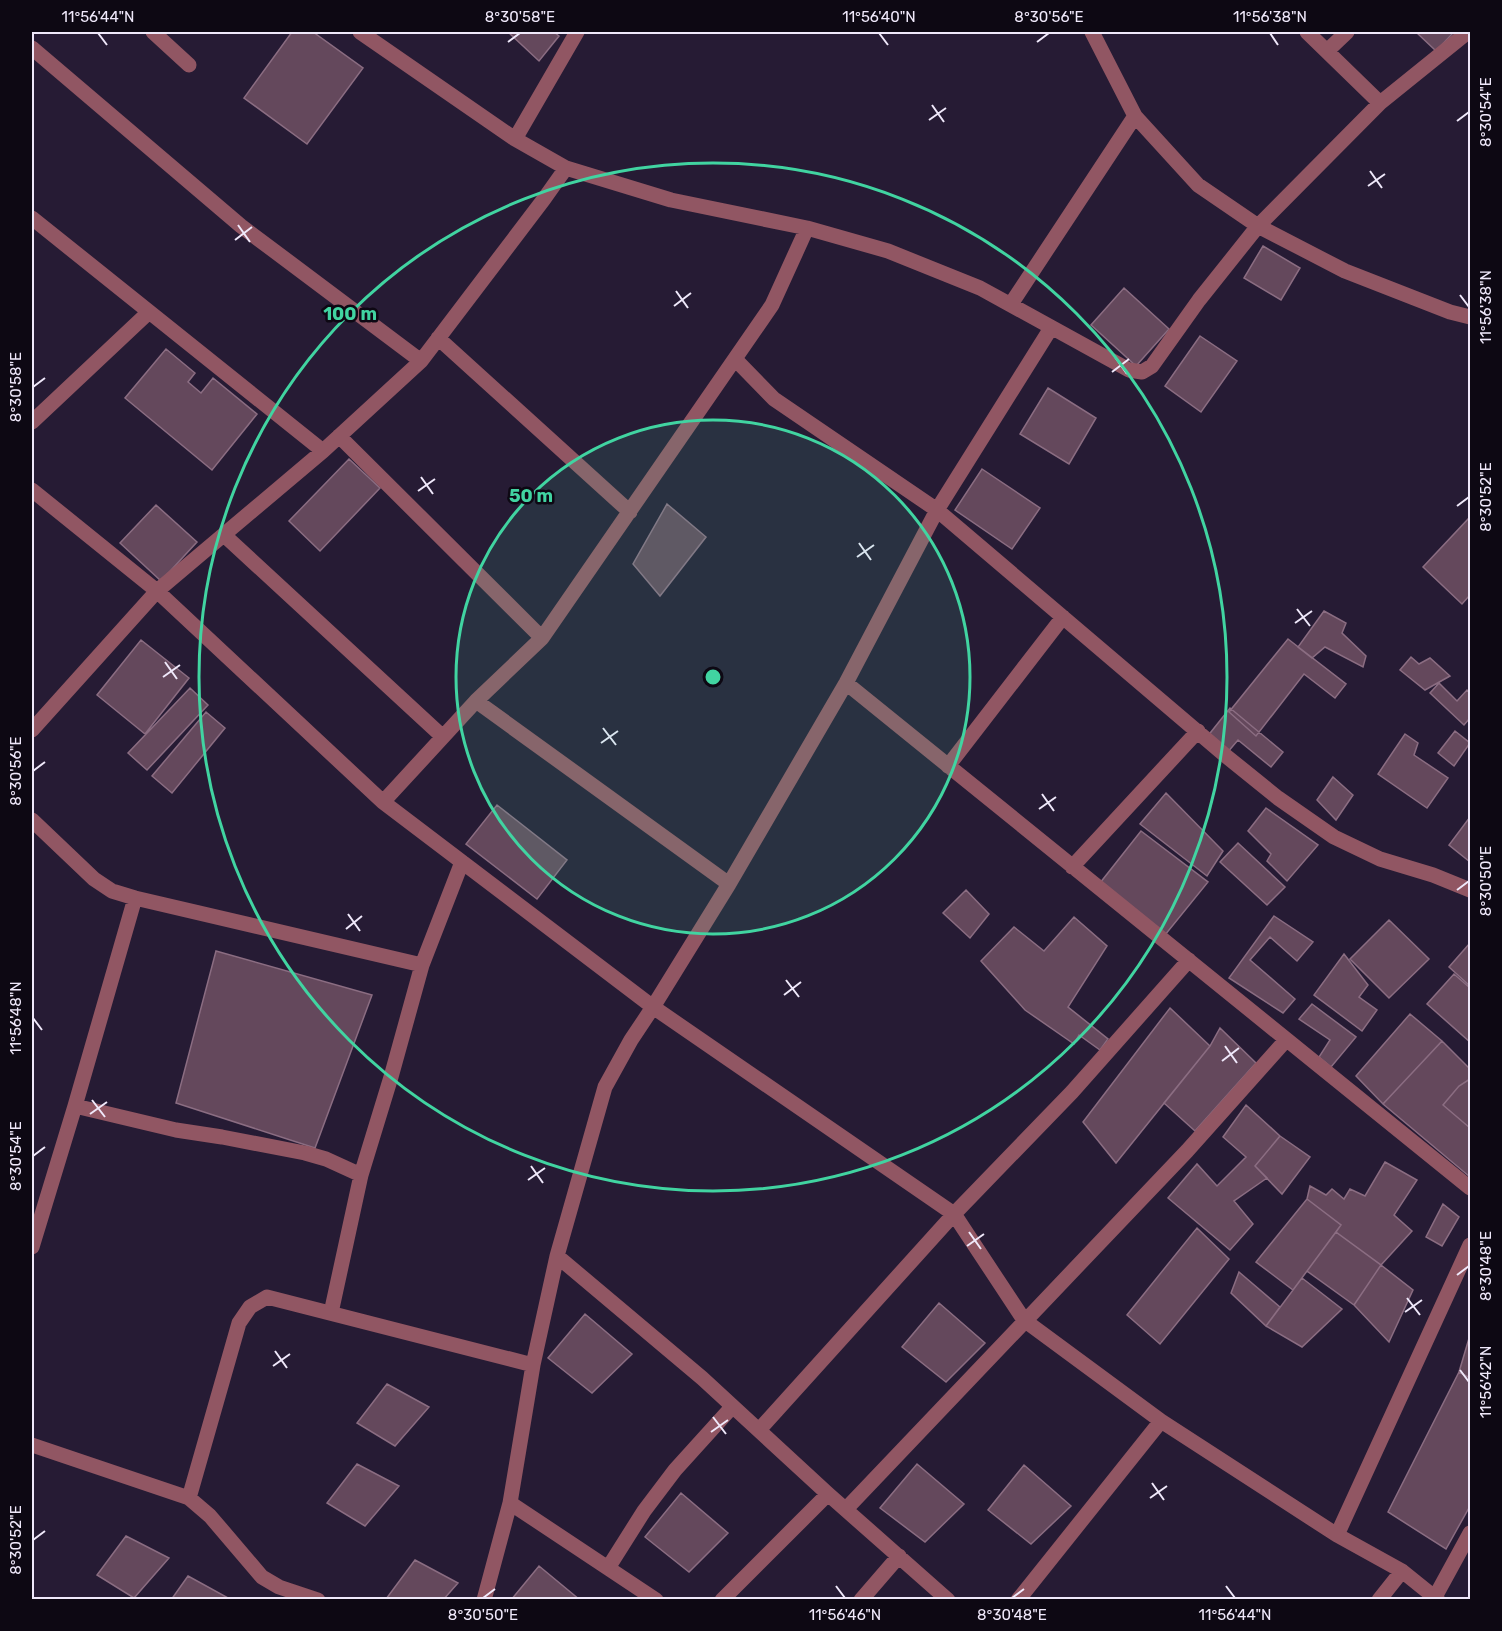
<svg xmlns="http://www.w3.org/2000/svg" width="1502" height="1631" font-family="Rubik,sans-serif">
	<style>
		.building { fill: #64485c; stroke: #8b6d82; stroke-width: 1.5 }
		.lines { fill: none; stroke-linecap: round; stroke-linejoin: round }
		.minor { stroke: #915663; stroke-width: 15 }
		.ticks { fill: none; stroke: #efe8fa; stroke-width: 2 }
		.ring { fill: none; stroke: #41d4a1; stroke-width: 3 }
		.centre { fill: #41d4a1; stroke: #0d0813; stroke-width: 3 }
		.ring-label { font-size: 18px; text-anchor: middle; font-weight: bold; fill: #41d4a1; stroke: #0d0813; stroke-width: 5; stroke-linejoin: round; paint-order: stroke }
		.neatline { fill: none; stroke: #efe8fa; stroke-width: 2 }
		.ticks-label { font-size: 15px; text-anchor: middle; fill: #efe8fa }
	</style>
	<rect width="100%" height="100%" fill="#261b34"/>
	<path class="building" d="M292,32H313L363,68L307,144L244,98Z
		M508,32H554L559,36L539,61Z
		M1416,32H1454L1436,51Z
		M1263,246L1300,268L1281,300L1244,278Z
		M1124,288L1169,329L1136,366L1091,325Z
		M1200,336L1237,361L1201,412L1165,386Z
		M166,349L195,373L188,382L201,393L213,378L257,414L212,470L125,398Z
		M1048,388L1096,418L1069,464L1020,434Z
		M349,459L380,488L320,551L289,521Z
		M982,469L1040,508L1012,549L955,510Z
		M667,504L706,537L660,596L633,564Z
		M156,505L197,542L161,581L120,543Z
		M1470,517V595L1462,604L1423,567Z
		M1324,611L1346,623L1342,633L1366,656L1363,667L1325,647L1312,658L1298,647Z
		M1288,639L1346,684L1335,698L1304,674L1256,736L1229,712Z
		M141,640L189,678L145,734L97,695Z
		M1411,657L1419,664L1430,658L1450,676L1425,690L1400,670Z
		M1439,683L1457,701L1467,690L1470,693V718L1464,725L1430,693Z
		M190,688L208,705L147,770L128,753Z
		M1230,708L1283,752L1271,767L1238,740L1227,753L1207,737Z
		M206,712L225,728L172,793L152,776Z
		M1455,731L1470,743L1454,766L1438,753Z
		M1405,734L1418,743L1414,755L1448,778L1427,808L1378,774Z
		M1333,777L1353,795L1336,820L1317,800Z
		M1166,793L1223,851L1207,876L1140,824Z
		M497,805L567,860L537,899L466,844Z
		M1266,808L1318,845L1287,881L1267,861L1271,854L1248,831Z
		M1470,817V862L1449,845Z
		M1141,831L1208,882L1165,935L1100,883Z
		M1238,843L1285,887L1267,905L1220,862Z
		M966,890L989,914L970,938L943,913Z
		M1274,916L1313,942L1297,961L1270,937L1250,960L1295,999L1283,1013L1229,978Z
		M1074,917L1107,946L1068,1007L1108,1039L1100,1050L1079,1035L1074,1044L1025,1010L981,961L1014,927L1044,951Z
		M1389,920L1429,959L1389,998L1350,959Z
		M1470,943V986L1449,967Z
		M216,951L372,995L315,1148L176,1103Z
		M1344,954L1368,985L1359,997L1377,1010L1362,1031L1314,995Z
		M1454,974L1470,988V1042L1427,1004Z
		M1312,1004L1356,1037L1331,1067L1319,1057L1330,1040L1299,1019Z
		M1170,1008L1210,1046L1116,1163L1083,1122Z
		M1410,1014L1442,1041L1383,1104L1356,1076Z
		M1220,1028L1256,1063L1195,1131L1164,1103L1210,1046Z
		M1442,1041L1470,1069V1079L1459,1086L1443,1105L1470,1128V1177L1383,1104Z
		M1470,1079V1128L1443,1105L1459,1086Z
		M1246,1105L1280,1136L1255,1166L1267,1178L1234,1201L1253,1224L1230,1250L1168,1198L1197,1164L1217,1186L1246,1157L1223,1137Z
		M1280,1136L1310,1157L1282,1194L1255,1166Z
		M1385,1162L1417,1180L1394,1215L1412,1231L1381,1265L1336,1232L1341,1225L1307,1199L1310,1186L1326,1195L1332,1189L1344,1199L1350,1189L1365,1196Z
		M1307,1199L1341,1225L1293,1290L1256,1262Z
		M1443,1204L1459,1217L1442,1246L1426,1237Z
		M1197,1228L1229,1259L1160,1344L1127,1315Z
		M1336,1232L1381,1265L1354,1305L1307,1271Z
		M1381,1265L1413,1290L1389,1342L1354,1305Z
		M1239,1272L1280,1307L1266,1326L1231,1293Z
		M1302,1278L1342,1309L1302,1347L1266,1326Z
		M939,1303L985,1343L946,1382L902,1347Z
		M585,1314L632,1354L592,1393L548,1358Z
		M1470,1335V1378L1459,1372Z
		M1459,1372L1470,1378V1506L1446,1549L1388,1512Z
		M387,1384L429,1407L395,1446L357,1423Z
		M357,1464L399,1486L365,1526L327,1503Z
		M917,1464L964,1504L925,1542L880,1508Z
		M1024,1465L1071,1506L1031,1544L988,1510Z
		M681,1493L728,1533L689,1572L645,1537Z
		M126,1536L169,1558L134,1598L97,1575Z
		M415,1560L458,1583L443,1600L386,1599Z
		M539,1566L580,1600H511Z
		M188,1576L230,1599L171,1600Z"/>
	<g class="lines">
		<path class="minor" d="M153,32L189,65
			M360,32L515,139L566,168L671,200L807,228L888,251L980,288L1129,370L1142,372L1152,366L1199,300L1258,226L1380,103L1468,32
			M1092,32L1135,116L1198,185L1258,226L1345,271L1450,312L1470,317
			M1307,32L1380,103
			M32,48L241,226L421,361
			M1327,51L1347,32
			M515,139L577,32
			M32,218L323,451
			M1011,304L1135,116
			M438,338L630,512
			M735,359L774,399L937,510L1226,756L1278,798L1334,837L1380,859L1433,875L1470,890
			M32,422L149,312
			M339,436L542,638
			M32,490L157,591L383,802L653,1007L954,1214L1024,1320L1161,1421L1337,1535L1402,1571L1438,1600
			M224,535L443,737
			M846,683L1470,1188
			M476,701L729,884
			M32,730L157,591L323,451L421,361L544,199L566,168
			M948,766L1063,617
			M383,802L476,701L542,638L772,305L807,228
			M32,820L94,879L112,891L135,898L422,965
			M1072,867L1198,731
			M75,1106L176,1130L222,1137L305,1153L326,1159L361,1175
			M32,1247L75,1106L135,898
			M557,1256L702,1378L828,1494L948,1600
			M331,1313L361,1175L391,1077L422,965L462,862
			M759,1430L954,1214L1072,1092L1189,960
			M32,1445L189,1498L210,1516L262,1577L279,1587L318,1600
			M189,1498L239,1323L250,1307L267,1297L533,1365
			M510,1503L656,1600
			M846,1509L1187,1151L1286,1040
			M1337,1535L1470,1245
			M608,1568L644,1511L675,1470L732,1407
			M1435,1597L1470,1533
			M484,1600L510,1503L533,1365L557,1256L605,1087L631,1040L653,1007L729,884L846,683L937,510L1051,328
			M722,1600L828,1494
			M861,1600L899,1556
			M1018,1600L1161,1421
			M1379,1600L1402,1571"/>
	</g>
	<path class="ticks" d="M98,33L107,45M879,33L888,45M1270,33L1278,45M508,42L520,33M1037,42L1049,33M932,105L944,122M929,120L946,108M1457,121L1469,112M1370,171L1382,188M1368,186L1385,174M238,225L250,242M235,240L252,227M676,291L688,308M1460,295L1469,307M674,306L691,293M1115,357L1127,374M1112,372L1129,359M33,387L45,378M421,477L433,494M418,491L435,479M1457,506L1469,497M859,543L871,560M857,557L874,545M1297,609L1310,626M1295,623L1312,611M165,662L177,679M163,677L180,665M603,728L616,745M601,743L618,731M33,771L45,762M1042,794L1054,811M1039,809L1056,797M1457,890L1469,881M348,914L360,931M346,929L362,916M786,980L799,997M784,995L801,982M33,1018L42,1030M1225,1046L1237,1063M1222,1061L1239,1048M92,1100L105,1117M90,1114L107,1102M33,1156L45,1147M531,1166L543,1183M528,1180L545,1168M969,1232L981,1249M967,1246L984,1234M1457,1275L1469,1266M1407,1298L1420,1315M1405,1312L1422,1300M275,1351L287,1368M273,1366L290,1354M1460,1370L1469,1382M713,1417L726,1434M711,1432L728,1420M1152,1483L1164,1500M1150,1498L1167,1486M33,1540L45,1531M836,1586L845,1598M1226,1586L1235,1598M483,1598L495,1589M1012,1598L1024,1589"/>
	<circle cx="713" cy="677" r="257" fill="#41d4a1" fill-opacity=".12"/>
	<g class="ring">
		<circle cx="713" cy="677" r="257"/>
		<circle cx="713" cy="677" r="514"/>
	</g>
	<circle cx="713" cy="677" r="9" class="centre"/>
	<g class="ring-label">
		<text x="350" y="320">100 m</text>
		<text x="531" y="502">50 m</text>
	</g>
	<rect width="1502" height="1631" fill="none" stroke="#0d0813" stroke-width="66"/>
	<rect x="33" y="33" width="1436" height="1565" class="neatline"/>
	<g class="ticks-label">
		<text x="98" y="22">11°56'44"N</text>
		<text x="520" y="22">8°30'58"E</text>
		<text x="879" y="22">11°56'40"N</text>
		<text x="1049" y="22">8°30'56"E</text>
		<text x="1270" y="22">11°56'38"N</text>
		<text transform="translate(1486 112) rotate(-90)" y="5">8°30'54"E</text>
		<text transform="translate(1486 307) rotate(-90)" y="5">11°56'38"N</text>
		<text transform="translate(16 387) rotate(-90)" y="5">8°30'58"E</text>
		<text transform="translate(1486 497) rotate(-90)" y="5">8°30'52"E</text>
		<text transform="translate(16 771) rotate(-90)" y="5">8°30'56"E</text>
		<text transform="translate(1486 881) rotate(-90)" y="5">8°30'50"E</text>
		<text transform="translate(16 1018) rotate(-90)" y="5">11°56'48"N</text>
		<text transform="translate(16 1156) rotate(-90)" y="5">8°30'54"E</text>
		<text transform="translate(1486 1266) rotate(-90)" y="5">8°30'48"E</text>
		<text transform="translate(1486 1382) rotate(-90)" y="5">11°56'42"N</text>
		<text transform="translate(16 1540) rotate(-90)" y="5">8°30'52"E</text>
		<text x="483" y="1620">8°30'50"E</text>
		<text x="845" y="1620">11°56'46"N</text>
		<text x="1012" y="1620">8°30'48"E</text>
		<text x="1235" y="1620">11°56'44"N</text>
	</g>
</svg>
